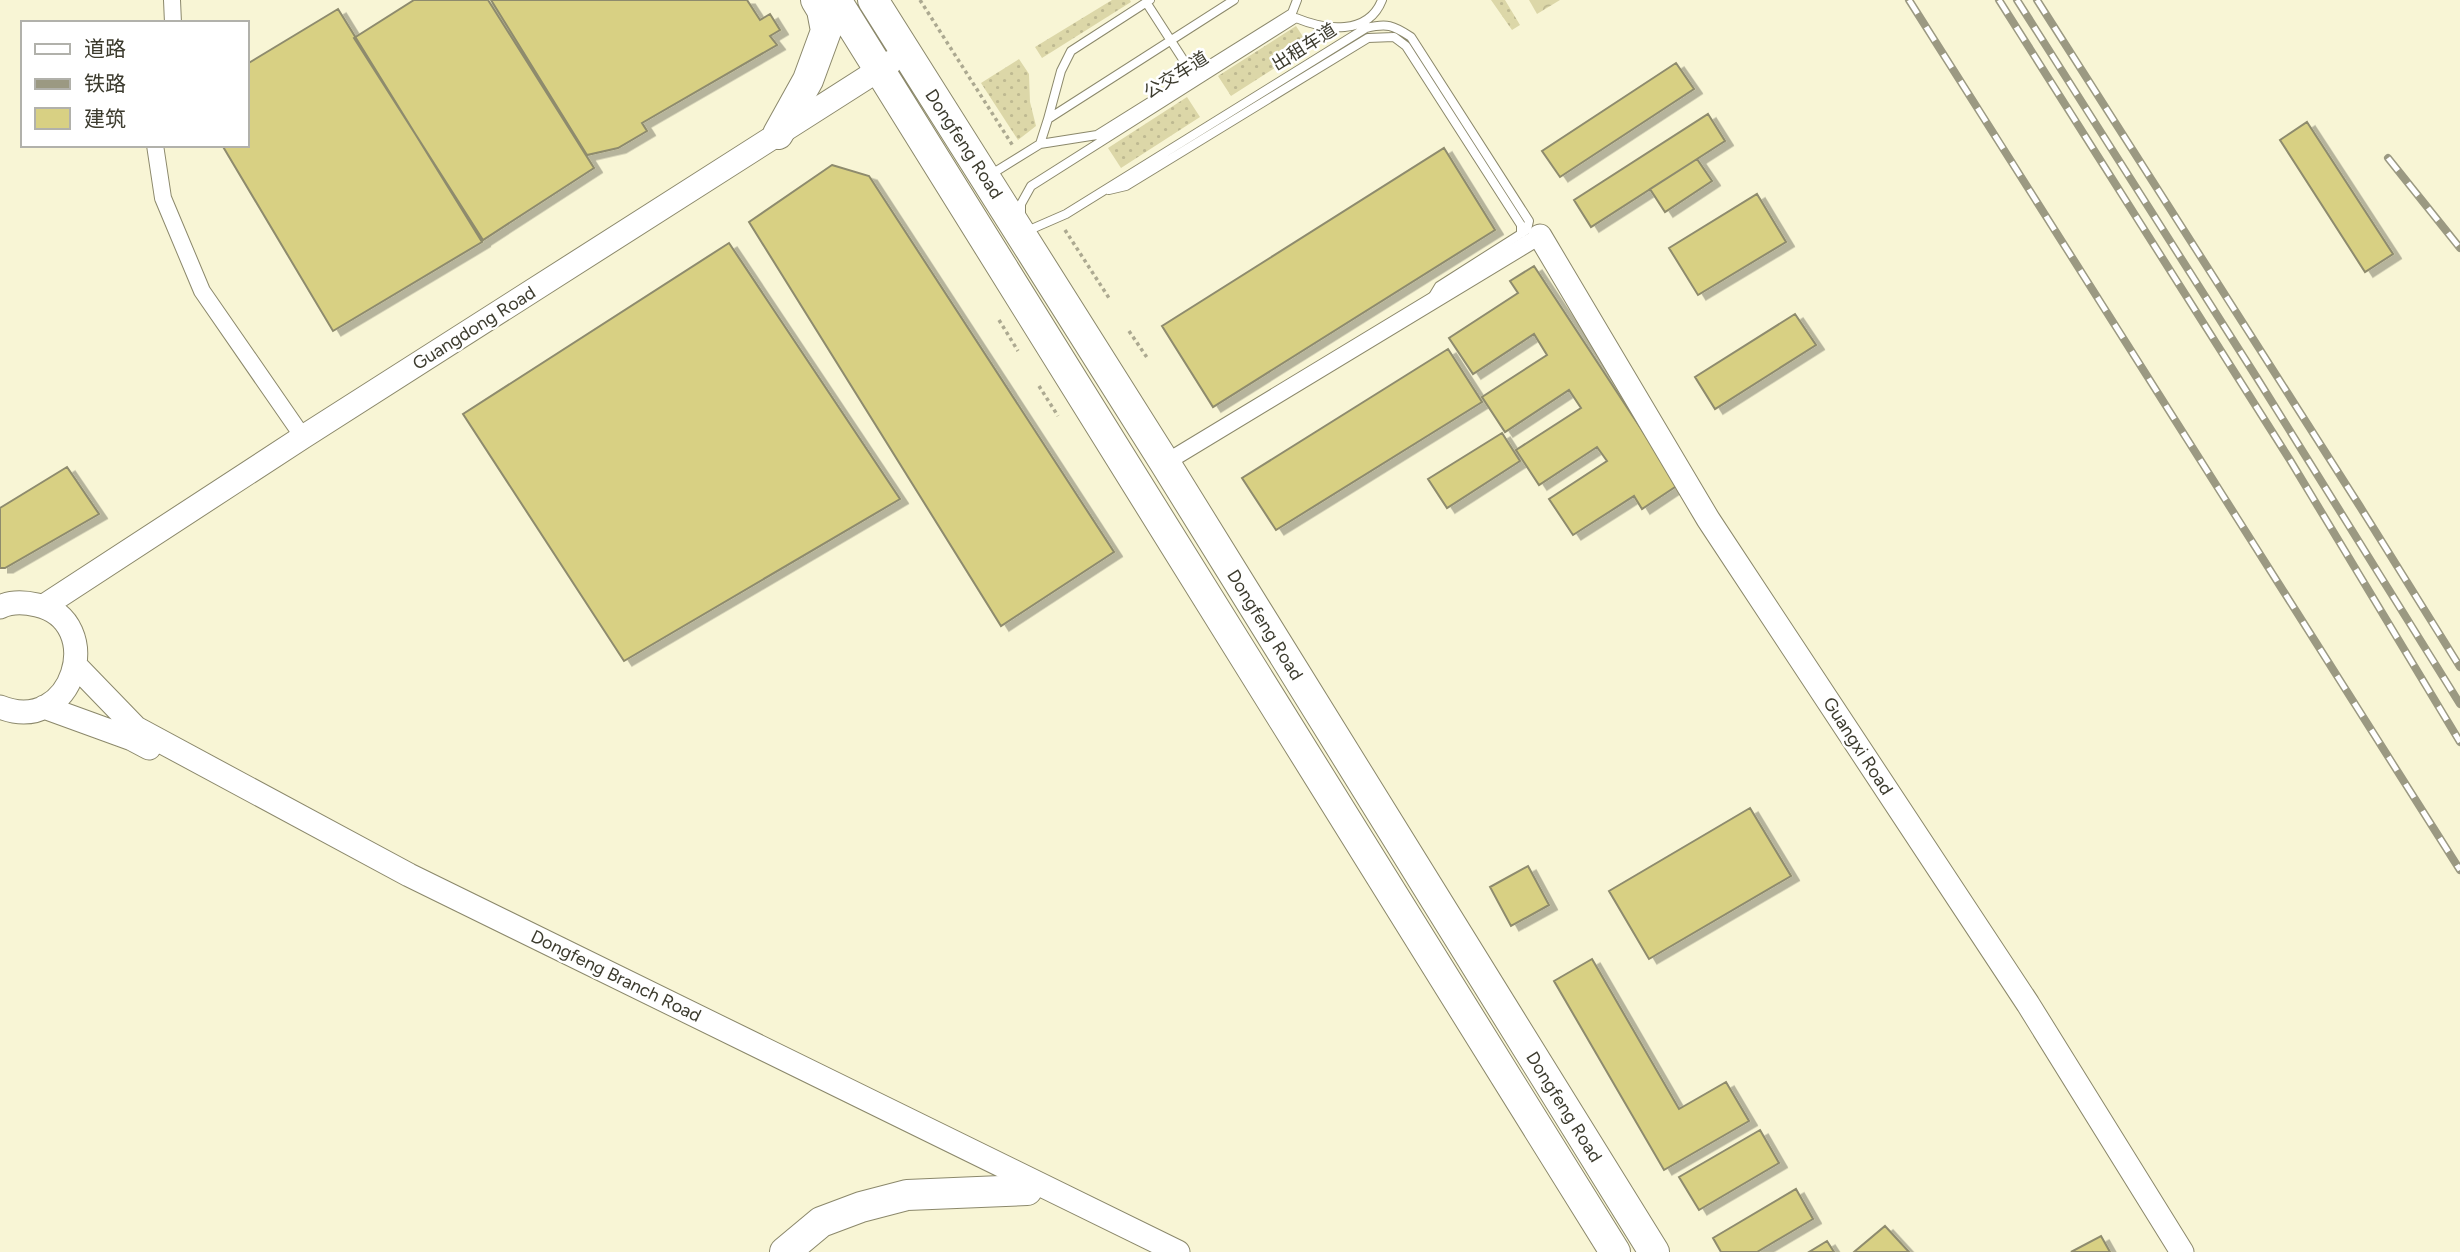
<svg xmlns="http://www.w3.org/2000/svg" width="2460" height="1252" font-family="Figtree,'Noto Sans SC',sans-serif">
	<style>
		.grass { fill: url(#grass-dots) }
		.forest { fill: url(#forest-crowns) }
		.building { fill: #d8d083; stroke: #8e8b6d; stroke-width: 2; filter: url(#shadow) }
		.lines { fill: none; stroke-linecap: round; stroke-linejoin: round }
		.lane-casing { stroke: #8b886b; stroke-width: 10 }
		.street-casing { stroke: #8b886b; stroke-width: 18 }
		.secondary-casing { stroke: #8b886b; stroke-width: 25 }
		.highway-casing { stroke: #8b886b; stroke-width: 32 }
		.path { stroke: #aca991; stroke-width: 3.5; stroke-dasharray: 3.5 3.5; stroke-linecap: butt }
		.lane { stroke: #fff; stroke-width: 8 }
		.street { stroke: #fff; stroke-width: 16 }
		.secondary { stroke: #fff; stroke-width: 23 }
		.highway { stroke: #fff; stroke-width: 30 }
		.rail-casing { stroke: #9b9982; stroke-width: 8 }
		.rail { stroke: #fff; stroke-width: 5; stroke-dasharray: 16; stroke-linecap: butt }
		.labels { text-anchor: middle; stroke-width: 5; stroke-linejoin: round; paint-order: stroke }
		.street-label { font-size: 18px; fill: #3c3b2e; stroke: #fff }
	</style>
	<defs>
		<pattern id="grass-dots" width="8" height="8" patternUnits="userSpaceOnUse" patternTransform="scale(1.75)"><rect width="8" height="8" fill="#dcd7a8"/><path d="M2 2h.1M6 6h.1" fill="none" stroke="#beb991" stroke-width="1.8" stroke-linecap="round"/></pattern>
		<pattern id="forest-crowns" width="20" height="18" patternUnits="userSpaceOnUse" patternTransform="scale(1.75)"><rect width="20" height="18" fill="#dcd7a8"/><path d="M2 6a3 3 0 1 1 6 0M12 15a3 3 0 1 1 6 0" fill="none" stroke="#beb991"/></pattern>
		<filter id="shadow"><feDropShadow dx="8" dy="4.5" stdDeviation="0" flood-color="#0004"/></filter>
	</defs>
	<rect width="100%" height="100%" fill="#f8f5d5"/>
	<path class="grass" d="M1112,0H1130L1131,2L1042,58L1035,47Z
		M1491,0H1505L1520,25L1512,30Z
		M1296,26L1309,46L1231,96L1218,76Z
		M1019,59L1029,74L1030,102L1036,126L1018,140L981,83Z
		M1187,97L1200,117L1121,168L1108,148Z"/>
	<path class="forest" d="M1529,0H1560L1537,14Z"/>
	<path class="building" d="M414,0H488L594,168L483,240L354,38Z
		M491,0H747L760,20L770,14L780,30L770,36L777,45L642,123L647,131L618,148L587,155Z
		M338,9L482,242L333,331L222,145H247V64Z
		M1676,63L1694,89L1560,177L1542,151Z
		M1708,114L1725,141L1591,227L1574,200Z
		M2307,122L2393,254L2365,272L2280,140Z
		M1444,148L1495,230L1213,407L1162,326Z
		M1697,159L1712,181L1665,212L1650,189Z
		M832,165L869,176L1114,552L1001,626L749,222Z
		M1757,194L1786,242L1698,295L1669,248Z
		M729,243L900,499L624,661L463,414Z
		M1534,266L1678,485L1642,509L1634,496L1573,535L1549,499L1607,461L1597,447L1539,485L1516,450L1581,408L1569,390L1505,432L1482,397L1547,355L1534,334L1473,374L1449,338L1518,293L1510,281Z
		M1795,314L1816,345L1715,409L1695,377Z
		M1448,349L1482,402L1276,530L1242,478Z
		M1502,433L1520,461L1447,508L1428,479Z
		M67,467L99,514L5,568H0V508Z
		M1750,808L1791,876L1649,959L1609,891Z
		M1528,866L1549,905L1511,926L1490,887Z
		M1592,959L1679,1109L1726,1082L1749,1121L1664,1170L1554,981Z
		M1760,1130L1779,1163L1699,1210L1679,1177Z
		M1796,1189L1813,1219L1757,1252H1721L1713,1238Z
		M1885,1226L1909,1252H1854Z
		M2101,1236L2110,1252H2071Z
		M1827,1241L1834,1252H1809Z"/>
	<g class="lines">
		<defs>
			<path id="lane" d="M1146,2L1195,78
				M1048,119L1061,71L1071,51L1150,0
				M1040,144L1048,119L1234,0
				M990,175L1040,144L1097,135L1292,13L1297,0
				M1109,190L1126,186L1368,38L1394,37L1406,46L1521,225V234
				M1021,214V204L1031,186L1296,18C1325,30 1368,36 1382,0
				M1027,231L1066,214L1366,28C1387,23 1393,25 1411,37L1529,221L1527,230L1439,286L1433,296"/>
			<path id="street" d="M172,0L173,23
				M155,145L163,198L202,291L303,437
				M1165,463L1540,236"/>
			<path id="secondary" d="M1540,236L1708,519L2028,1004L2182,1252
				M44,606L303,437L891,62
				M0,607C12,601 24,602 37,605C107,621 74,737 0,707
				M76,666L136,728L409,875L1178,1252
				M44,707L132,739L149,748"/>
			<path id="highway" d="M836,0L1615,1252
				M873,0L1165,463L1654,1252
				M778,134L808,80L826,31L822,10L816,0
				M785,1252L821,1222L861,1207L907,1195L1027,1190"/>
		</defs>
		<use href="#lane" class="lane-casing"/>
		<use href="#street" class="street-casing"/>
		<use href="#secondary" class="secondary-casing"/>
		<use href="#highway" class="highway-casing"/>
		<path class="path" d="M920,0L1013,146
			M1065,230L1109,298
			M999,320L1018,351
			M1129,331L1148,359
			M1039,386L1058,416"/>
		<use href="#lane" class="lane"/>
		<use href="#street" class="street"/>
		<use href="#secondary" class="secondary"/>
		<use href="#highway" class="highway"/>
		<defs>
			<path id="rail" d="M1909,0L2460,870
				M1999,0L2290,460L2460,742
				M2017,0L2257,378L2460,704
				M2037,0L2359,505L2460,667
				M2388,158L2460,248"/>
		</defs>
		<use href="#rail" class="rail-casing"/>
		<use href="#rail" class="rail"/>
	</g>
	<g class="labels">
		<g class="street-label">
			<text transform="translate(1304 47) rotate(-32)" y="6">出租车道</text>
			<text transform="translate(1176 75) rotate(-32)" y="6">公交车道</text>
			<text transform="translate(964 144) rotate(57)" y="6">Dongfeng Road</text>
			<text transform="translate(474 328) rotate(-32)" y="6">Guangdong Road</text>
			<text transform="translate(1265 625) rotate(58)" y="6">Dongfeng Road</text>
			<text transform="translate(1858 746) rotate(57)" y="6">Guangxi Road</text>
			<text transform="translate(616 976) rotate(26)" y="6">Dongfeng Branch Road</text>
			<text transform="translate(1564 1107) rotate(58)" y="6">Dongfeng Road</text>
		</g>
	</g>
	<rect x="21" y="21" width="228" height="126" fill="#ffffff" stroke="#b1b1ab" stroke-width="2"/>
	<rect x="35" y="44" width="35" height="10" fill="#ffffff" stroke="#b1b1ab" stroke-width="2"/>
	<text x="84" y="56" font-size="21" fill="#3c3b2e">道路</text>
	<rect x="35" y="79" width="35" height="10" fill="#9b9982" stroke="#b1b1ab" stroke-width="2"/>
	<text x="84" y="91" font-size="21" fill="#3c3b2e">铁路</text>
	<rect x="35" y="108" width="35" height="21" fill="#d8d083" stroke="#b1b1ab" stroke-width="2"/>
	<text x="84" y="126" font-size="21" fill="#3c3b2e">建筑</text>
</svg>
